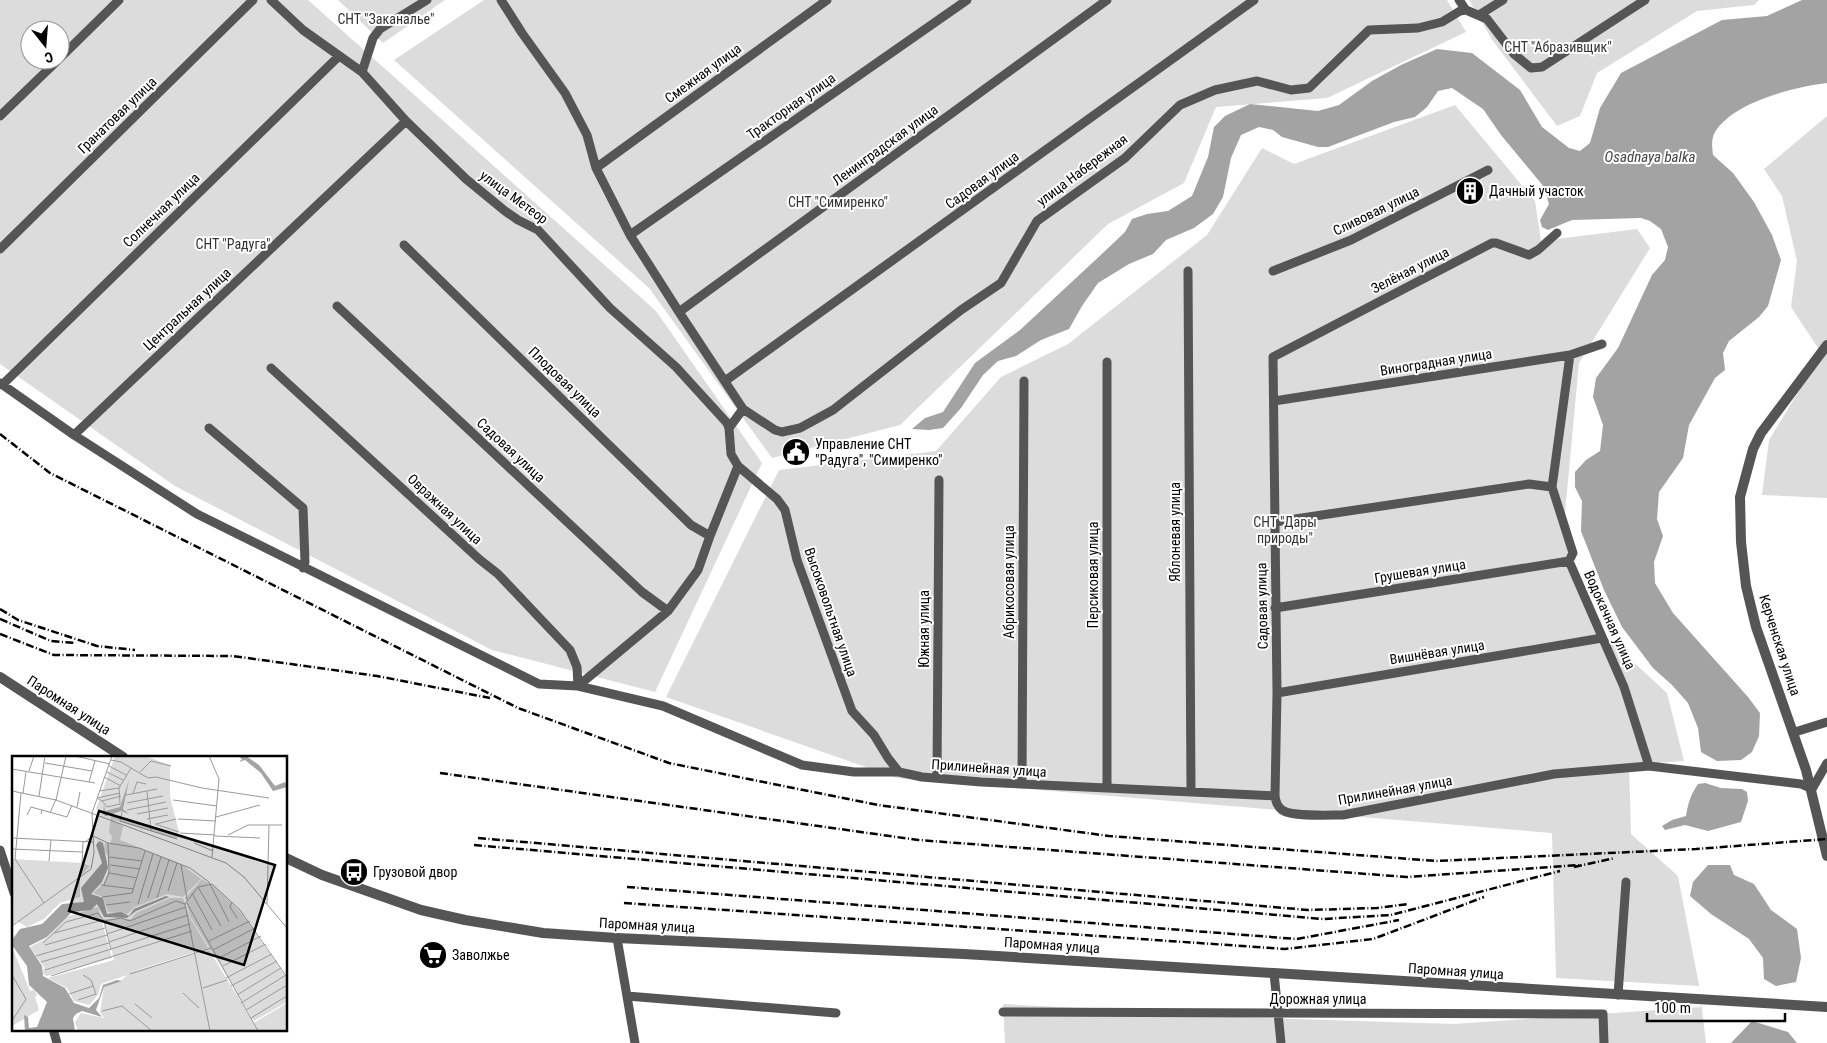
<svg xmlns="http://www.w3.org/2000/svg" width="1827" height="1043" font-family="'Roboto Condensed',sans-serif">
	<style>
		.green { fill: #dcdcdc; fill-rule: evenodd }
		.water { fill: #a3a3a3 }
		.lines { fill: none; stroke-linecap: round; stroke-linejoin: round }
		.minor { stroke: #555; stroke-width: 9 }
		.tertiary { stroke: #555; stroke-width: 10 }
		.rail { stroke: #000; stroke-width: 2.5; stroke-dasharray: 8 2.5 1 2.5; stroke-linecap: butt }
		.labels { text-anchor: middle; stroke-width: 4; stroke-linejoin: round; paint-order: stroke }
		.park-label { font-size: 14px; fill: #333; stroke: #fff }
		.street-label { font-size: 14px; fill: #000; stroke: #fff }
		.poi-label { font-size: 14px; fill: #000; stroke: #fff; text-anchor: start }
		.water-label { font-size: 15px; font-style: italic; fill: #444; stroke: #fff }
		.inset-road { fill: none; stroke: #999; stroke-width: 1 }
		.view { fill: #000; fill-opacity: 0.15; stroke: #000; stroke-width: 2.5 }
		.inset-edge { fill: none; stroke: #000; stroke-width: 2.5 }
	</style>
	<rect width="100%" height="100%" fill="#fff"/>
	<path class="green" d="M0,0H308L656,311L762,463L655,692L492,650L175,486L0,364ZM30,30H60V60H30Z
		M338,0H445L383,43Z
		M484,0H1447L1466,32L1327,98L1216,107L1184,183L1108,224L900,425L772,458L649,288L394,60Z
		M1469,0H1759L1754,5L1697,11L1597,73L1580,116L1557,126L1493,41Z
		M1455,105L1535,201L1541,241L1637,229L1650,248L1579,363L1565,513L1573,561L1605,636L1667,693L1684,761L1629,765L1631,834L1678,876L1699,985L1706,1043H1005L1003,1004L1264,1018L1454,1024L1701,1007L1699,986L1556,978L1552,833L897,778L666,697L779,470L936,451L1001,377L1068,344L1207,235L1262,148L1294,164Z
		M1827,116V498L1762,495L1769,440L1803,384L1824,357L1791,307L1797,261L1782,196L1764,169Z"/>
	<path class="water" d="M1802,0H1827V83C1794,87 1733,102 1715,132C1711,139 1712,147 1713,155L1733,173L1754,202L1772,235L1781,260L1768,306L1759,317L1729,341L1723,353L1725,370L1715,378L1689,425L1683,458L1659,492L1657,519L1663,536L1654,562L1655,583L1673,613L1748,697L1760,713L1759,736L1752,752L1741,760L1717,761L1701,752L1698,728L1688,703L1672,685L1653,668L1622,627L1604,590L1581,531L1582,501L1575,487V472L1586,460L1600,451L1603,425L1593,397L1596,378L1618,348L1652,275L1665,260L1668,247L1661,229L1650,221L1641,218L1572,220L1548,230L1542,227L1540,220L1549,204L1544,187L1501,135L1483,109L1452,88L1438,91L1427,107L1415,117L1394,122L1328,147H1318L1282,137L1273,130L1259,127L1241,135L1231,158L1223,197L1213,214L1194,228L1166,240L1153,254L1129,264L1098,283L1082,306L1069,329L1041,340L1016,356L998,361L983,375L961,408L943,428L929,430L912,429L925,418L943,412L975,363L1020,330L1104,252L1125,232L1132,219L1147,214L1168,211L1192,196L1208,157L1214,127L1225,116L1250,104L1318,111L1339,105L1372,81L1401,65L1437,49L1472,53L1520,90L1542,127L1569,148L1580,151L1590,143L1600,108L1621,73L1722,20L1767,16Z
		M1705,783L1721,788L1742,789L1747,792L1748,801L1741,822L1708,831L1685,825L1665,830L1662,826L1672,820L1686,816C1688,803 1691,794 1698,784Z
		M1708,865H1730L1734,875L1754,884L1771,910L1797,929L1801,958L1796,982L1776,986L1764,979L1763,958L1749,939L1711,914L1690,896L1693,882Z
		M1752,1021L1788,1032L1797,1043H1731Z"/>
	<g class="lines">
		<path class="minor" d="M271,0L303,30L362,72L406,121L466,179L505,211L518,220L538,230L610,308L676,367L727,423L729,428
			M501,0L522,33L565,93L587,135L596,168L630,235L679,312L743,409L775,430L782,432L800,428L833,410L961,310L1001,283L1037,221L1125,158L1180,105L1215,90L1257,81L1291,90L1309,88L1369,30L1418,28L1442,22L1460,11L1466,10L1487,19L1514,54L1531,68L1542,67L1645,0
			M1459,0L1466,10
			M1479,15L1503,0
			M60,58L119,0
			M362,72L373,38L380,29L427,0
			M0,116L58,60
			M596,168L827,0
			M630,235L967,0
			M404,245L691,525L710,536
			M0,249L253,0
			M1188,271L1191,792
			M1273,271L1351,240L1488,170
			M337,306L642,592L668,611
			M679,312L1107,0
			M1570,355L1552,487L1573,553L1569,561L1624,687L1649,766
			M271,368L479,559L498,574L570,650L577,667L578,686L663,706L802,765L854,772H899L922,777L981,782L1275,796C1276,802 1277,806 1282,810C1292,817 1330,815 1343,815L1554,774L1649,766L1801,784L1812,789L1827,763
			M725,381L1254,0
			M0,383L74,435L197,514L539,684L578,686L668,611L698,570L710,536L738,466L731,454L729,428L743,409
			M2,385L339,56
			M1274,401L1570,355L1602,344
			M209,428L303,508L305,562L303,568
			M74,435L406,121
			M738,466L777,499L785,510L797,560L852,711L874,735L888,758L899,772
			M1275,522L1529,484L1552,487
			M1275,608L1569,561
			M1277,693L1602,638
			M1795,732L1827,722
			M937,778L939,480
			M1022,784L1024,381
			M1107,788V362
			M1275,796L1277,693L1273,357L1492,243H1496L1529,255L1538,250L1557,233
			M0,850L14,893
			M617,938L635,1043
			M1274,973L1281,1043
			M1618,995L1626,882
			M627,996L836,1013
			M1003,1012L1603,1014L1604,1043
			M53,1029L57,1043"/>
		<path class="tertiary" d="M1827,345L1761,433L1753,449L1740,497L1741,542L1746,586L1756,627L1806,770L1827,856
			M0,677L123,757
			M286,858L322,875L421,910L465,920L543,933L617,938L964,954L1827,1007"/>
		<path class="rail" d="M0,434L50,473L518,708L669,763L878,805L1109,836L1436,861L1696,849L1827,839
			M0,609L18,620L97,646L135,650
			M0,619L51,641L76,643
			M0,634L54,655L233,656L377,676L490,698
			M440,773L918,840L1407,877L1580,865
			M478,838L1308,910L1377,908L1409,904
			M474,845L1323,919L1391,915L1560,871
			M1574,867L1615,858
			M627,887L1297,939L1399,920
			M624,903L1285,949L1373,939L1484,897"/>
	</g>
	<defs>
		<symbol id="building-disc" viewBox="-11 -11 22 22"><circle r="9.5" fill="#000" stroke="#fff"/><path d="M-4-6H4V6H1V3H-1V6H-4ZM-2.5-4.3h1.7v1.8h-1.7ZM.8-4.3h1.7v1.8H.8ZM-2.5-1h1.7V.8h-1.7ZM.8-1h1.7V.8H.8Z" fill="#fff"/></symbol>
		<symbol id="civic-disc" viewBox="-11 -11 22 22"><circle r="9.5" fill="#000" stroke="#fff"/><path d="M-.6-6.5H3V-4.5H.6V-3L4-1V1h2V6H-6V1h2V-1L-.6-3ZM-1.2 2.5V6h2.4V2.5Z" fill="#fff"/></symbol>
		<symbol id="bus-disc" viewBox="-11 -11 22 22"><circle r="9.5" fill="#000" stroke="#fff"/><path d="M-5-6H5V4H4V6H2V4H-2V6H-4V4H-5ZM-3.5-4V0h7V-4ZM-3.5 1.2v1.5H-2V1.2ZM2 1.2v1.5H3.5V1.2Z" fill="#fff"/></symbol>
		<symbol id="supermarket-disc" viewBox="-11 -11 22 22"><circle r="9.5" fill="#000" stroke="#fff"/><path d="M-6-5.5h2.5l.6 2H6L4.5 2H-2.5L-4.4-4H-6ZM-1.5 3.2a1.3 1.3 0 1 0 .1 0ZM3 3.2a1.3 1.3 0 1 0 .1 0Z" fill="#fff"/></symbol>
	</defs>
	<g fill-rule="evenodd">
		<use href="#building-disc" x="1454" y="175" width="32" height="32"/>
		<use href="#civic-disc" x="780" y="436" width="32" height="32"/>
		<use href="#bus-disc" x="338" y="856" width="32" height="32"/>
		<use href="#supermarket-disc" x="417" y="939" width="32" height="32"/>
	</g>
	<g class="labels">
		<g class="park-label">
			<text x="386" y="24">СНТ "Заканалье"</text>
			<text x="1558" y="52">СНТ "Абразивщик"</text>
			<text x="838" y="207">СНТ "Симиренко"</text>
			<text x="233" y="249">СНТ "Радуга"</text>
			<text x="1285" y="527">СНТ "Дары<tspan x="1285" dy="16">природы"</tspan></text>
		</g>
		<g class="street-label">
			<text transform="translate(703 73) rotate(-36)" y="5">Смежная улица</text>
			<text transform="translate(791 106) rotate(-35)" y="5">Тракторная улица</text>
			<text transform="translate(117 115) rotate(-44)" y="5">Гранатовая улица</text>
			<text transform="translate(885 145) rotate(-36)" y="5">Ленинградская улица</text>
			<text transform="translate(1082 170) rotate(-37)" y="5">улица Набережная</text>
			<text transform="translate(982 180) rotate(-36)" y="5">Садовая улица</text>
			<text transform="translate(514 197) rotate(36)" y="5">улица Метеор</text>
			<text transform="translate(161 210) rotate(-44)" y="5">Солнечная улица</text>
			<text transform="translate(1376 211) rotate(-26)" y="5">Сливовая улица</text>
			<text transform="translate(1410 270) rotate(-27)" y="5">Зелёная улица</text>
			<text transform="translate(187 309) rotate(-43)" y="5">Центральная улица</text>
			<text transform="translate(1436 362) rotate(-9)" y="5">Виноградная улица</text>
			<text transform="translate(565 382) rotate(44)" y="5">Плодовая улица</text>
			<text transform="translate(511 450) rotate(43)" y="5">Садовая улица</text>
			<text transform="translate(445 509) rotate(43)" y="5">Овражная улица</text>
			<text transform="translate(1175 532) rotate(-90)" y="5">Яблоневая улица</text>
			<text transform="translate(1420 571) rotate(-9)" y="5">Грушевая улица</text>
			<text transform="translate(1093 575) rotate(-90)" y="5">Персиковая улица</text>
			<text transform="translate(1009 582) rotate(-90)" y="5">Абрикосовая улица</text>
			<text transform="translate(1262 606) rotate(-91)" y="5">Садовая улица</text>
			<text transform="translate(831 612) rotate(71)" y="5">Высоковольтная улица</text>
			<text transform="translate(1610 620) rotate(66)" y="5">Водокачная улица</text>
			<text transform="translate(924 629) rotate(-90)" y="5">Южная улица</text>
			<text transform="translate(1780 645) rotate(72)" y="5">Керченская улица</text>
			<text transform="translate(1437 652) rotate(-9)" y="5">Вишнёвая улица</text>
			<text transform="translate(69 705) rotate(33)" y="5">Паромная улица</text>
			<text transform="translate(989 768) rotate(4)" y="5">Прилинейная улица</text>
			<text transform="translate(1395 790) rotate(-10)" y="5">Прилинейная улица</text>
			<text transform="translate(647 925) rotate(3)" y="5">Паромная улица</text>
			<text transform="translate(1052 945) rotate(4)" y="5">Паромная улица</text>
			<text transform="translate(1456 971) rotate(4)" y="5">Паромная улица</text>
			<text x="1318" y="1004">Дорожная улица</text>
		</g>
		<g class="poi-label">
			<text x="1489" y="196">Дачный участок</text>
			<text x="815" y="449">Управление СНТ<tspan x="815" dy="16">"Радуга", "Симиренко"</tspan></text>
			<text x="373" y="877">Грузовой двор</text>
			<text x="452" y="960">Заволжье</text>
		</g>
		<g class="water-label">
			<text x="1650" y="162">Osadnaya balka</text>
		</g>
	</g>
	<g transform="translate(12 756)">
		<rect width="275" height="275" fill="#fff"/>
		<path d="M103,0H133L158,9V41L167,76L165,83L99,63L111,70L108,84L169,108L189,123L171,141L155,138L123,151L115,158L96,156L91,141L81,137L91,128L97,114V101L92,94L93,87L98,88L100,81L97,76L99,58L84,53ZM0,103L70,107L78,110L68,121V141L48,147L32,163L15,171L5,165L0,170ZM190,123L204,132L229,157L275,222V246L242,265L178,160L173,142ZM158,142H171L178,162L196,192L116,217L197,194L242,267L275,247V275H66L63,266L69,257L92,262L88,256L92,231L110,224L115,219L89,228L86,239L77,249L62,245L55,232L36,222L102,204L92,163H119L124,157ZM86,151L100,202L35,220L31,218L32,211L18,191L35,182L54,161ZM0,191L18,235L22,234L25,239L23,241L27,254L0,270Z" fill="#dcdcdc"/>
		<path d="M226,0H234L247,9L263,30L273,26L275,31L261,35L249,17L233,4L227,6L230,3ZM117,24L111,53L117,58L109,55L94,60L91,58L92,48L93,55L108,51ZM87,85L91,87L96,112L90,126L79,138L91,142L95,158L109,156L117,160L122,153L154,140L157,141L124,155L115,162L92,161L85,148L79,154L60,156L35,181L17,190L30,210L31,220L53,232L62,247L77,252L87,242L91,229L105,224L110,225L92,231L84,254L90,261L70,255L64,258L61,262L63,275H13L12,259L16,261L17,272L25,271L35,246L17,229L15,210L0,189V184L8,173L30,168L50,148L72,146L69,132L90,107L84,89Z" fill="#a3a3a3"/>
		<path class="inset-road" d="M63,0L98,8M197,0L207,23L200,101M99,4L109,6L136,22L144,21L190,32L257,42M33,7L80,15M97,10L114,19M0,13L83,27M17,15L22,0M95,16L111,24M128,16L139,5L159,10M92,21L109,30M77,26L83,5M0,35L44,44L214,107L232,121L275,172M87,35L107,32M135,35L139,75M9,37L3,103L32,147M11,37L14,16M121,38L125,26L134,28M114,39L145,33M27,40L33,0M85,42L90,45L109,40M85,42L108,37M44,44L54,0M161,44L205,50M90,45L95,51L108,48L107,32L119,12M115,47L151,40M65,51L68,36M115,54L154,46M110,56L108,65L165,83M38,57L44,43M29,58L30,54L55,61L60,49M125,58L156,52M15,59L19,51L30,54M204,61L248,49M135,63L156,59M166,63L204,65M143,68L167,76M144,68L164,63M168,77L203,79M216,79L236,69H270M203,80L248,82M0,82L81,86M73,86L81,80L96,87L127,92L178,112L197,126L217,166M182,87L201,95M0,93L70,96M97,101L130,105M37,105L39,84M70,107L71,86M98,109L128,113M169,109L175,143M97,117L125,122M89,129L122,133M92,129L97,117L96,87M186,131L209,170M156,135L165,107M180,137L200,174M90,141L120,137L133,95M136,142L149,101M145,142L157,104M220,146L218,151L225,162M175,147L246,275M126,148L141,98M255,148L257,69M94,149L118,146M92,165L99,194M0,170L79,113L82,97L80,57L100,0M42,177L91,164M95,178L174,151M197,185L238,165M97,186L176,159M31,187L54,166L86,157L92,165L109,162L118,165L164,145L173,148M33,189L93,172M201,194L243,172M24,200L95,179M207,202L249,180M29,206L97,187M211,210L254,188M33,214L178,168M118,218L199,192M0,219L14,243L0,265M39,220L180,175M214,222L260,198M219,230L265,205M191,232L215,224M171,237L187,252M57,238L81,230M225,239L269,212M66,244L84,238L79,224L71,219M229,247L274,219M123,248L140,262M234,254L275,229M90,255L110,250L140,275M239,262L275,240M198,275L173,148L186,131L200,128L228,154L275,221"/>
		<path class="view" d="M87,55L263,109L232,209L57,155Z"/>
		<rect width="275" height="275" class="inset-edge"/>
	</g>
	<g transform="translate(45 45) rotate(163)"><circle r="24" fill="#ffffff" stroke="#999999"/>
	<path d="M0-4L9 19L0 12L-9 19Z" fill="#000000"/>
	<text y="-8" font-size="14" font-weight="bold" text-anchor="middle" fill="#000000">С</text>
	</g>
	<path d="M1647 1013v8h138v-8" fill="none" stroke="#000000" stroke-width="2.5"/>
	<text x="1654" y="1013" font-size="15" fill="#000000" stroke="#ffffff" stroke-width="4" paint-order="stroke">100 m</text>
</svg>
